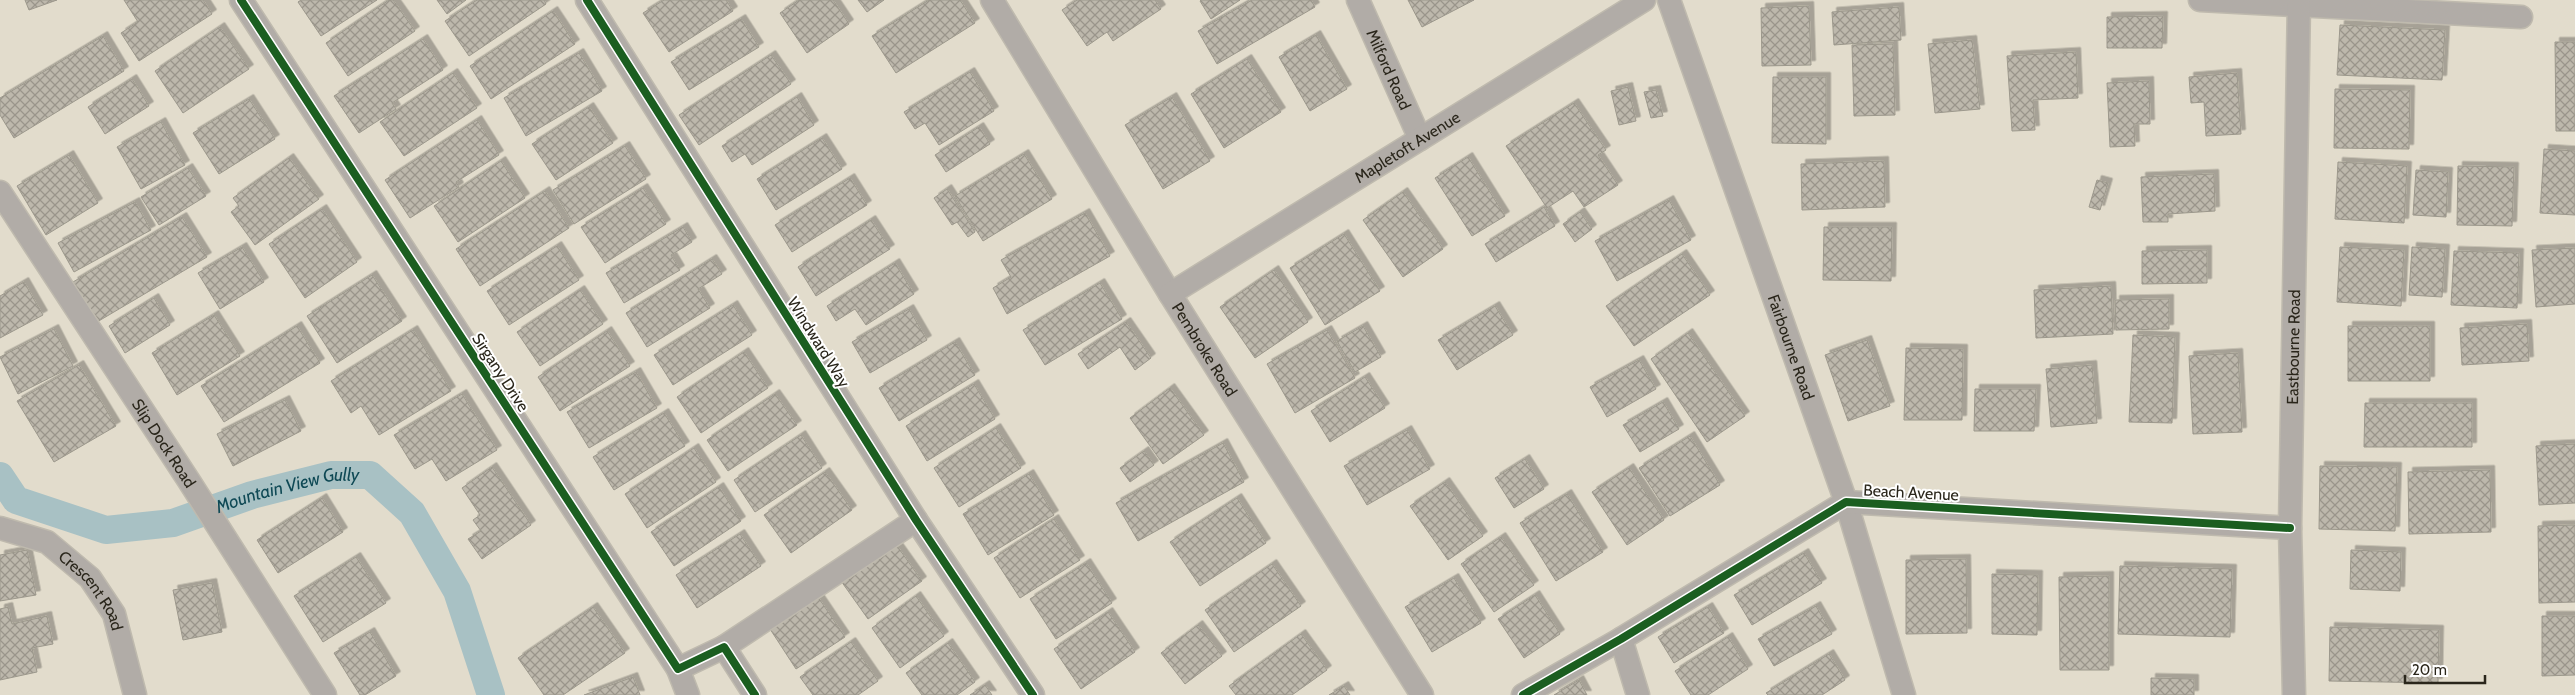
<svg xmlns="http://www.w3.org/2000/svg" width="2575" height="695" font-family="Cabin,sans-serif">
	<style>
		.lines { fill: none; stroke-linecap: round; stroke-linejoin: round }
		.canal { stroke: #a8c1c4; stroke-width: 28 }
		.building { fill: url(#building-cross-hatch); stroke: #9c988c; filter: url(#shadow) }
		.minor-casing { stroke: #bfbaae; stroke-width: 25 }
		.minor { stroke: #b1aca7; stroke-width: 22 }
		.cycleway-casing { stroke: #fff; stroke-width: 11 }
		.cycleway { stroke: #1b5e20; stroke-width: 8 }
		.labels { text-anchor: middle; stroke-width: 4; stroke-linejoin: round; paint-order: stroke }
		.street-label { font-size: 16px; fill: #2a261b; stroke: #fff }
		.water-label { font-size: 18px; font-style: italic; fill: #0f4955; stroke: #fff }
	</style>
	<defs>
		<pattern id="building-cross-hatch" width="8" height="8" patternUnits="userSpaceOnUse" patternTransform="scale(1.25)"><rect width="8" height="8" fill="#bdb8ac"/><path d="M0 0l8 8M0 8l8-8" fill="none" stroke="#9a958b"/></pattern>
		<filter id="shadow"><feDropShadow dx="4.5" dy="-4.5" stdDeviation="0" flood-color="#0004"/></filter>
	</defs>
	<rect width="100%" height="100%" fill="#e2dccc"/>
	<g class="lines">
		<path class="canal" id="s1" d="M0,476L16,500L106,530L173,523L252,495L331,475H370L412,513L457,591L491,695"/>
	</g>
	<path class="building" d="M25,0H57L29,10Z
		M124,0H203L212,14L139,61L121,33L138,22Z
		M301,0H377L321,36L298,2Z
		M389,0H393L415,31L348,76L326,43Z
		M437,0H466L447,14Z
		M477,0H544L546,4L469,56L445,21Z
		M664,0H726L733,11L669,52L643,13Z
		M799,0H833L849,24L807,53L780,13Z
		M858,0H884L867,12Z
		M929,0H960L975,23L896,73L872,36Z
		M1077,0H1155L1161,9L1113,41L1107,32L1087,46L1062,10Z
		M1201,0H1240L1211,19L1200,1Z
		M1252,0H1311L1315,7L1217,64L1198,31Z
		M1408,0H1474L1422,27Z
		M1809,6L1811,65L1762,66L1761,8Z
		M1899,7L1901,40L1834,45L1832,12Z
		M553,11L575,44L491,99L470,66Z
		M2163,16L2162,48H2107V17Z
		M741,19L759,47L689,90L671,62Z
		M2340,25L2445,30L2442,80L2337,75Z
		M220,27L249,69L183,113L155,71Z
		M1316,35L1347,89L1310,111L1279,57Z
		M103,36L124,71L14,138L0,115V98Z
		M423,39L443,70L392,103L396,109L359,133L334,96Z
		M1972,40L1980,109L1935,113L1928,44Z
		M2555,42H2575V131H2556Z
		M1893,44L1895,115L1854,116L1852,45Z
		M2076,52L2078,98L2033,100L2035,130L2012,131L2007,56Z
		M579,53L602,91L526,136L504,98Z
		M771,55L791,84L699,145L679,115Z
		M1247,59L1281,112L1224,148L1191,94Z
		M970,72L994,111L939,145L925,123L915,129L904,112Z
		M453,73L477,108L404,156L380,122Z
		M2237,73L2241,134L2206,136L2204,102L2191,103L2189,77Z
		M1773,77H1826V144L1772,143Z
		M132,79L149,106L105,134L88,107Z
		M2149,81L2150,124H2134L2135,146L2110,147L2107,83Z
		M1628,87L1636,121L1619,125L1611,91Z
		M2335,89L2410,90L2409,149L2334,148Z
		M1656,90L1663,116L1651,118L1644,92Z
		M797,97L814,125L752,165L745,154L732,162L722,146Z
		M1172,97L1210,161L1163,189L1125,125Z
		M249,99L275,139L219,174L193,133Z
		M1574,103L1606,150L1598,155L1618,185L1584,207L1573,191L1547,208L1506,146Z
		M589,107L613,143L556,180L532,144Z
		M477,120L499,155L456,182L459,187L410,218L385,180Z
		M161,122L185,165L141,189L117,147Z
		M979,127L990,144L946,172L935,155Z
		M822,138L842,169L776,210L757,179Z
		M625,146L646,179L574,224L553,190Z
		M2544,149L2575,151V215L2540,213Z
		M1024,154L1052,199L983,241L955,196Z
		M69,155L98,203L46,235L17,186Z
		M1468,157L1505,216L1472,236L1435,178Z
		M289,158L319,199L255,245L231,212L239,206L233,198Z
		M501,161L525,198L458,242L434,206Z
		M1884,161L1885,207L1802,210L1801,164Z
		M2338,162L2407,166L2404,223L2335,219Z
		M2458,166L2514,167L2512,226L2457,225Z
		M188,168L206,196L159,225L141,197Z
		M2416,170L2448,172L2446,217L2413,215Z
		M2214,174L2215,211L2168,214V222H2143L2141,177Z
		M850,178L867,205L792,252L775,225Z
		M2097,180L2108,183L2100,210L2089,207Z
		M643,188L666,224L605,263L581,227Z
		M947,189L975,232L968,237L957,222L952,225L934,198Z
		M545,191L569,228L480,286L456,249Z
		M1403,192L1443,249L1403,277L1363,220Z
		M1669,200L1691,240L1617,281L1595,241Z
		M135,202L151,230L74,272L58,243Z
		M1544,207L1555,226L1496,262L1485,244Z
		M322,209L357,262L305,298L269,244Z
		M1580,212L1592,229L1575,242L1563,224Z
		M1085,213L1110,256L1007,314L993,288L1011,277L1001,260Z
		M182,217L207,257L97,322L73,282Z
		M871,220L890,249L816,296L798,267Z
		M683,227L692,242L671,255L680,270L624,303L606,273Z
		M1824,227H1892L1891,281L1823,280Z
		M1344,234L1380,291L1325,325L1290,268Z
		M557,246L579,280L509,325L487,291Z
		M242,247L264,282L220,309L198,273Z
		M2340,247L2404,250L2401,306L2337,302Z
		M2412,247L2445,249L2442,297L2409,295Z
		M2575,248V304L2536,307L2532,250Z
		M2207,250V283L2142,284V251Z
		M2454,251L2519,253L2517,308L2451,305Z
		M1682,254L1710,295L1634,346L1606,306Z
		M712,259L722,274L698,289L710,308L647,347L626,313Z
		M895,263L914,294L866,325L855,309L836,321L827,306Z
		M1274,270L1308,322L1255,358L1220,307Z
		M372,275L402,321L337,363L307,316Z
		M24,282L43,315L0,338V296Z
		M1100,283L1122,319L1045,365L1023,330Z
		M2111,286L2113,334L2036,338L2034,290Z
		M580,290L603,324L540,366L517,332Z
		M154,298L170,325L125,353L109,326Z
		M2169,299V329L2116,330L2115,300Z
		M733,305L752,335L673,385L654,355Z
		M1495,306L1513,335L1457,370L1438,340Z
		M909,309L927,340L870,373L852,342Z
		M214,315L240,356L177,395L152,353Z
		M1126,322L1151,358L1135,370L1120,347L1088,369L1078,354Z
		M2527,324L2529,361L2462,365L2460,328Z
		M297,326L320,363L224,422L201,386Z
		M1363,326L1381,357L1355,372L1337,341Z
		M2348,326H2430V381H2348Z
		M54,329L73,366L18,394L0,357Z
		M413,330L451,391L379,435L361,406L351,413L331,381Z
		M1327,330L1355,378L1295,413L1267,364Z
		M607,331L630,366L560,411L538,377Z
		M1688,333L1745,416L1707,442L1651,359Z
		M2133,335L2175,337L2172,423L2129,422Z
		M1867,340L1890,406L1848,421L1825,355Z
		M955,342L975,375L899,421L879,388Z
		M1906,348L1963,349L1962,420H1904Z
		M744,352L768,388L701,433L677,397Z
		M2238,353L2242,432L2193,434L2189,356Z
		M1639,360L1656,389L1607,417L1590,387Z
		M79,365L116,426L54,462L17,401Z
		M2092,365L2097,423L2051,427L2046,369Z
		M636,372L657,408L589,448L567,412Z
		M1365,377L1385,408L1330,442L1311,411Z
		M974,384L995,419L927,461L906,426Z
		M1170,388L1204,435L1163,464L1130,418Z
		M1975,389H2036L2034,431H1974Z
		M462,394L497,450L446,481L432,459L415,469L394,435Z
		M775,394L797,425L728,471L707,440Z
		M285,400L301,431L233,466L217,434Z
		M1663,402L1679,429L1640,452L1623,425Z
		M2365,403H2472V447H2364Z
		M664,413L685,446L614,490L593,457Z
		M996,428L1021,468L959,507L934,468Z
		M1407,430L1430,469L1367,505L1344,466Z
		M801,435L822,468L755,512L734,480Z
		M1690,436L1720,485L1670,516L1639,468Z
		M1223,443L1244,482L1138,541L1116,503Z
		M2575,444V503L2539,505L2536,446Z
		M694,448L716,482L647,528L625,494Z
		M1144,451L1154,465L1130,482L1120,468Z
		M1525,459L1544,489L1514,508L1495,478Z
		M2320,466L2397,467L2395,531L2319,529Z
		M492,467L531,525L482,559L468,539L481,531L473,520L480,515L462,488Z
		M1629,468L1664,520L1627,545L1592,492Z
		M2490,470L2491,532L2409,534L2408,472Z
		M825,472L852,510L791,553L764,515Z
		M1029,474L1054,515L988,555L963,514Z
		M1445,482L1483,536L1448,560L1410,506Z
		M719,487L741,521L674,566L651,532Z
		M1567,494L1603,552L1556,581L1520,523Z
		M322,498L343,532L278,573L257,540Z
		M1237,498L1266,543L1200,586L1170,542Z
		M1054,519L1080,560L1020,598L994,558Z
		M2575,525V602L2539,603L2538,526Z
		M740,534L761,566L697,608L676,575Z
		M1501,537L1534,585L1494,612L1461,564Z
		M895,543L922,581L868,619L841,581Z
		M27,550L36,595L0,601V555Z
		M2351,550L2401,552L2400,591L2350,589Z
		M1804,553L1822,583L1752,625L1734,595Z
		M356,557L386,603L323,642L294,596Z
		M1966,559L1967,633L1906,634V560Z
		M1086,563L1112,603L1056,639L1030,599Z
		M1272,564L1301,606L1234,652L1205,610Z
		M2120,566L2232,569L2230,637L2118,634Z
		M1992,574L2038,575L2037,635L1992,634Z
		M2109,576V670H2060L2059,577Z
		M1454,578L1481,623L1432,652L1405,607Z
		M212,583L222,632L183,640L173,590Z
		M1535,595L1560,634L1524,658L1498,619Z
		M916,596L944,636L900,668L872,628Z
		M818,597L845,637L796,669L770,629Z
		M1816,606L1832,634L1774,666L1758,639Z
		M8,607L12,624L47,616L53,644L32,648L37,672L0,680V609Z
		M593,607L625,653L563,695H544L518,658Z
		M1708,607L1724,633L1674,663L1658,637Z
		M1108,612L1135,652L1081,689L1054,649Z
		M2542,616H2575V675L2542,676Z
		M1198,625L1222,656L1185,684L1161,653Z
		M2330,627L2439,630L2438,683L2329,681Z
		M370,632L396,676L365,695H360L334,653Z
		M1301,634L1327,670L1292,695H1236L1229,686Z
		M1728,637L1748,669L1708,695H1691L1675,671Z
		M851,642L878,681L858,695H813L800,677Z
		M948,643L975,682L957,695H922L906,673Z
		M1829,654L1845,680L1822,695H1768L1766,693Z
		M633,677L640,695H584Z
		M2151,678L2194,679V695H2151Z
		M1579,680L1587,695H1554Z
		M985,685L992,695H970Z
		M1344,686L1350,695H1329Z"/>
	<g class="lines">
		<defs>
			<g id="minor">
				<path d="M241,0L678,669L724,647L755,695"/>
				<path d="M587,0L916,520L1033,695"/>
				<path id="s2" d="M992,0L1170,294L1422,695"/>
				<path id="s3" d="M1358,0L1420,139"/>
				<path id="s4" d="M1669,0L1846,502L1904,695"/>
				<path d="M2200,0L2521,17"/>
				<path id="s5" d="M0,192L189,481L325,695"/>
				<path id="s6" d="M1170,294L1644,0"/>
				<path id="s7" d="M0,528L47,542L90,578L114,614L135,695"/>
				<path d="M1621,639L1638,695"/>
				<path d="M724,647L916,520"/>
				<path d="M678,669L688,695"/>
				<path d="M1523,695L1621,639L1846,502L2290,528"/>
				<path id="s8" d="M2294,695L2290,528L2299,0"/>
			</g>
		</defs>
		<use href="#minor" class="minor-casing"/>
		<use href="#minor" class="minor"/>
		<defs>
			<path id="cycleway" d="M241,0L678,669L724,647L755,695
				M587,0L916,520L1033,695
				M1523,695L1621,639L1846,502L2290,528"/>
		</defs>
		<use href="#cycleway" class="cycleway-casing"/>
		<use href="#cycleway" class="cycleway"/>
	</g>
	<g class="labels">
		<g class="street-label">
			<text dy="6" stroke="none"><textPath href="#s3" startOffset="76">Milford Road</textPath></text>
			<text dy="6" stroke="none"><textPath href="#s6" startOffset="279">Mapletoft Avenue</textPath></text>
			<text transform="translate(819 342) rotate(58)" y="6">Windward Way</text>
			<text dy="6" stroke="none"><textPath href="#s4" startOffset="368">Fairbourne Road</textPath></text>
			<text dy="6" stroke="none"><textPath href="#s8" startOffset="348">Eastbourne Road</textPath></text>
			<text dy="6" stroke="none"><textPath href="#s2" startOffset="409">Pembroke Road</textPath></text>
			<text transform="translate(501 372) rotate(57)" y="6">Sirgany Drive</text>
			<text dy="6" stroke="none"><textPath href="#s5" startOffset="300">Slip Dock Road</textPath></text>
			<text transform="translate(1911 492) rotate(3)" y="6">Beach Avenue</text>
			<text dy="6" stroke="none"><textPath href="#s7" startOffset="116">Crescent Road</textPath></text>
		</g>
		<g class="water-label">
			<text dy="6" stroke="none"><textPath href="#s1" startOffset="311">Mountain View Gully</textPath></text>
		</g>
	</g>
	<path d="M2405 675v8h80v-8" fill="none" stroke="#2a261b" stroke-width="2.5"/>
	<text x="2412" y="675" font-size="15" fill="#2a261b" stroke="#ffffff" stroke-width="4" paint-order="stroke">20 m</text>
</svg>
